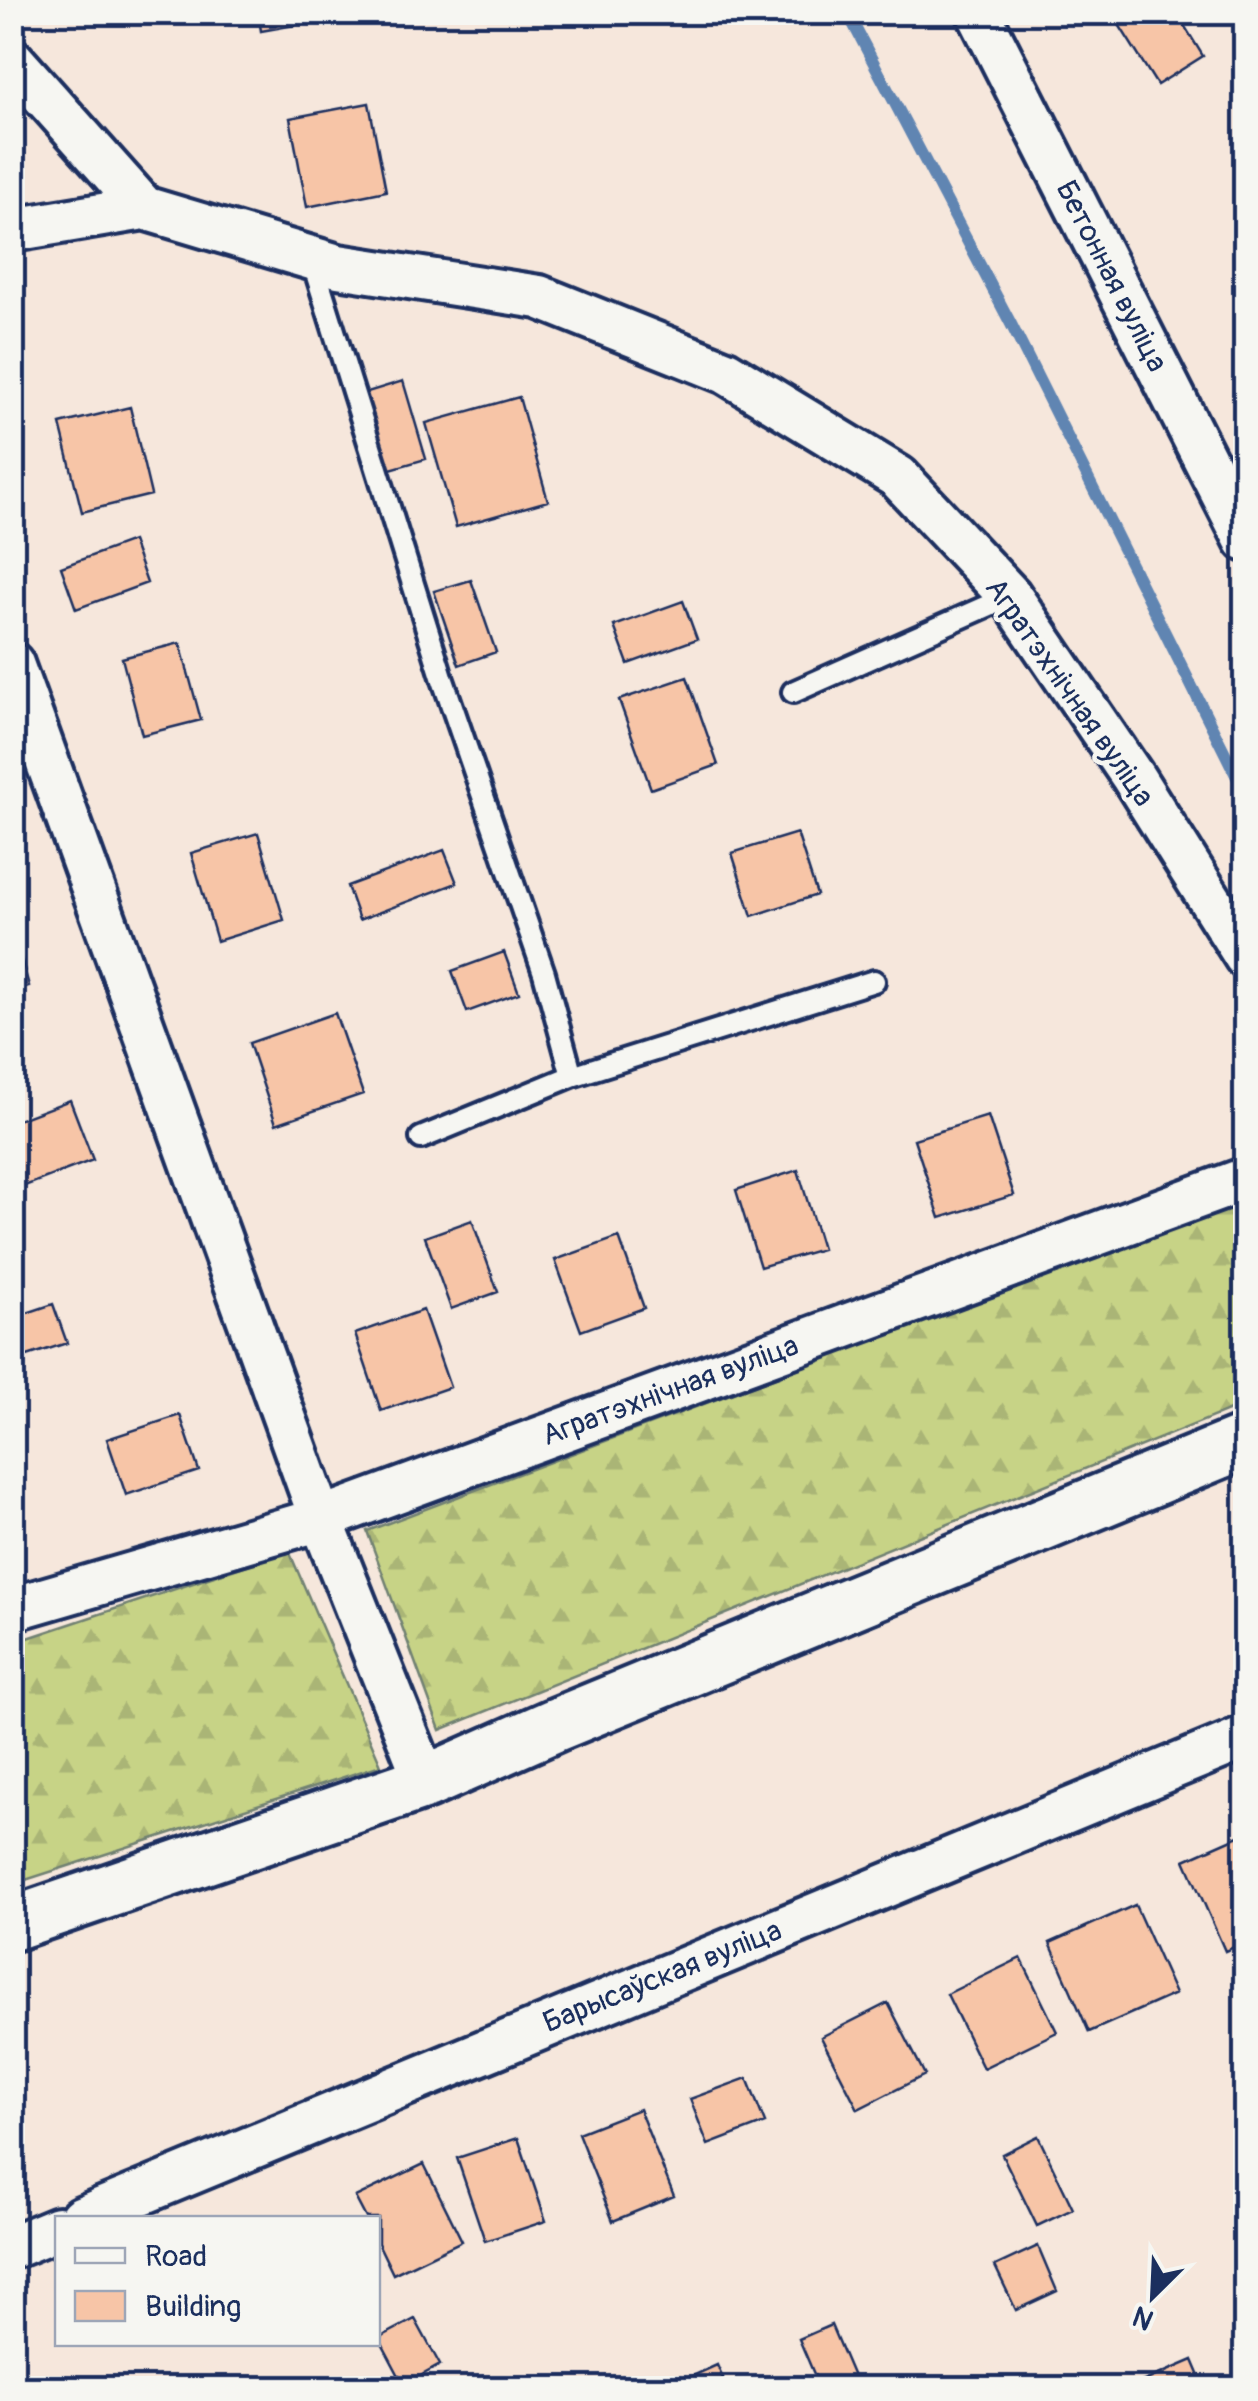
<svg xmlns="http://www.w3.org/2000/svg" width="1258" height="2401" font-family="Pangolin,sans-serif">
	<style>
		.forest { fill: url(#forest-firs); stroke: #718172; stroke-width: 2.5 }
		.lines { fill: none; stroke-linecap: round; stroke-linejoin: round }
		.stream { stroke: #6185b2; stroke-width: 12 }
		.building { fill: #f7c5a7; stroke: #1b2f5e; stroke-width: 2.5 }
		.service-casing { stroke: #1b2f5e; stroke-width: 28 }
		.minor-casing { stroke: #1b2f5e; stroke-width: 50 }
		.tertiary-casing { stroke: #1b2f5e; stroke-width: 60 }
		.service { stroke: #f6f6f2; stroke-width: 20 }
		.minor { stroke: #f6f6f2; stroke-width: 42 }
		.tertiary { stroke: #f6f6f2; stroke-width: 52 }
		.labels { text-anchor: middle; stroke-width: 9; stroke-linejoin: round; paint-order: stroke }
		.street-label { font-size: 30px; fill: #1b2f5e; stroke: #f6f6f2 }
	</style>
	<defs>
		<pattern id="forest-firs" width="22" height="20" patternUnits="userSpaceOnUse" patternTransform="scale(2.5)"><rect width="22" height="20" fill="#c7d386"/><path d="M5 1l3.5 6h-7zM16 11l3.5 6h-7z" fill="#aab576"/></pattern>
	</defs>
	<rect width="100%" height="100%" fill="#f6e7dc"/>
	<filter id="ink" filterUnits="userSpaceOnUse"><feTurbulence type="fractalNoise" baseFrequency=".01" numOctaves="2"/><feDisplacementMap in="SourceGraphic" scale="20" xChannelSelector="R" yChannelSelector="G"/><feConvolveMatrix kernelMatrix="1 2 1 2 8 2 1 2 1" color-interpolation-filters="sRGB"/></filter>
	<g filter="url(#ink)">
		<path class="forest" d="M1245,1200V1404L440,1730L367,1531Z
			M289,1551L381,1765L13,1884V1643Z"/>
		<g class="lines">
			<path class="stream" d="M847,12L1011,324L1246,795"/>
		</g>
		<path class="building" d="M258,12H368L261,31Z
			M1111,12H1176L1203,56L1157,85Z
			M369,103L386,191L307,207L290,118Z
			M403,381L426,459L387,470L364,393Z
			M519,397L548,501L456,527L426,423Z
			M130,407L151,495L82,512L60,424Z
			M132,541L147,583L76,609L61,567Z
			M471,580L496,652L459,665L434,591Z
			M683,601L697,639L628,664L614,626Z
			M180,643L201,720L142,735L122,658Z
			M687,677L718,765L651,789L619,700Z
			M258,833L284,920L217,941L191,853Z
			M797,833L817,895L752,916L732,853Z
			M444,850L457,883L359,920L347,886Z
			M12,924L29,986L12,991Z
			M504,952L519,993L467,1012L452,971Z
			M335,1013L363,1094L276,1124L249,1043Z
			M70,1100L93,1160L14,1190L12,1122Z
			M988,1116L1014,1195L940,1218L914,1139Z
			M798,1170L822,1249L760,1267L736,1190Z
			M472,1220L498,1292L451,1309L425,1237Z
			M619,1237L644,1308L581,1331L555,1260Z
			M53,1304L67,1343L12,1361V1318Z
			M423,1310L450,1387L381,1411L355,1334Z
			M180,1415L199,1471L126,1495L107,1439Z
			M1246,1833V1942L1225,1951L1185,1860Z
			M1135,1905L1175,1994L1089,2032L1050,1943Z
			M1021,1958L1057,2032L983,2068L947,1994Z
			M888,2003L925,2075L858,2109L821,2037Z
			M747,2078L765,2123L708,2145L690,2099Z
			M639,2109L674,2196L613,2221L578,2133Z
			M1038,2136L1073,2209L1037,2226L1002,2154Z
			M518,2138L546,2221L485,2241L457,2158Z
			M424,2164L462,2241L393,2274L378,2243V2218H366L355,2197Z
			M1038,2246L1057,2291L1016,2310L995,2266Z
			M415,2319L440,2365L404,2385L379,2338Z
			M831,2325L854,2379L831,2388H820L799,2339Z
			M1193,2360L1205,2388H1128Z
			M717,2365L727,2388H690L686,2379Z"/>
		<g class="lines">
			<defs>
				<path id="service" d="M312,260L443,680L544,973L572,1076L421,1138
					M793,692L1010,596
					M572,1076L874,981"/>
				<path id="minor" d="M978,12L1246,540
					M12,60L144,208
					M12,230L144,208L338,266L539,297L726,372L898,477L1010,596L1133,777L1246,957
					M12,664L321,1519L426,1782
					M12,1609L321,1519L1246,1179
					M81,2218L1246,1737
					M12,2247L58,2228"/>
				<path id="tertiary" d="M12,1924L426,1782L555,1725L1246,1441"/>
			</defs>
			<use href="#service" class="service-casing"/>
			<use href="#minor" class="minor-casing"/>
			<use href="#tertiary" class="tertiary-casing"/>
			<use href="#service" class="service"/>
			<use href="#minor" class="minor"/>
			<use href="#tertiary" class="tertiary"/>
		</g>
	</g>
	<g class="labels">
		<g class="street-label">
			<text transform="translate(1112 276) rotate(63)" y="10">Бетонная вуліца</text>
			<text transform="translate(1070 692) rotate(55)" y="10">Агратэхнічная вуліца</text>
			<text transform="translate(670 1390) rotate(-20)" y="10">Агратэхнічная вуліца</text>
			<text transform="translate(662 1976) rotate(-22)" y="10">Барысаўская вуліца</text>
		</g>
	</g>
	<rect width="1258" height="2401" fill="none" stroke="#f6f6f2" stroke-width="50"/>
	<rect x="25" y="25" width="1208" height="2351" fill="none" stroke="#1b2f5e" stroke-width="4" filter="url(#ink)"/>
	<rect x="55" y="2216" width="325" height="130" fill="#f6f6f2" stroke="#9ea6b7" stroke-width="2.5"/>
	<rect x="75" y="2248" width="50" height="15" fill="#f6f6f2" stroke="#9ea6b7" stroke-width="2.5"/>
	<text x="145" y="2266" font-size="30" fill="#1b2f5e">Road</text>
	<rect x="75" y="2291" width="50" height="30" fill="#f7c5a7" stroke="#9ea6b7" stroke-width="2.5"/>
	<text x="145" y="2316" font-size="30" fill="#1b2f5e">Building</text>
	<g transform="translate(1153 2296) rotate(204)" stroke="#f6f6f2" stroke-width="8" paint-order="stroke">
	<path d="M0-8L18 38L0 25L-18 38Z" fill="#1b2f5e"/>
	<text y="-15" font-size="28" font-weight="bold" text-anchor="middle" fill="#1b2f5e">N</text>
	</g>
</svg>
